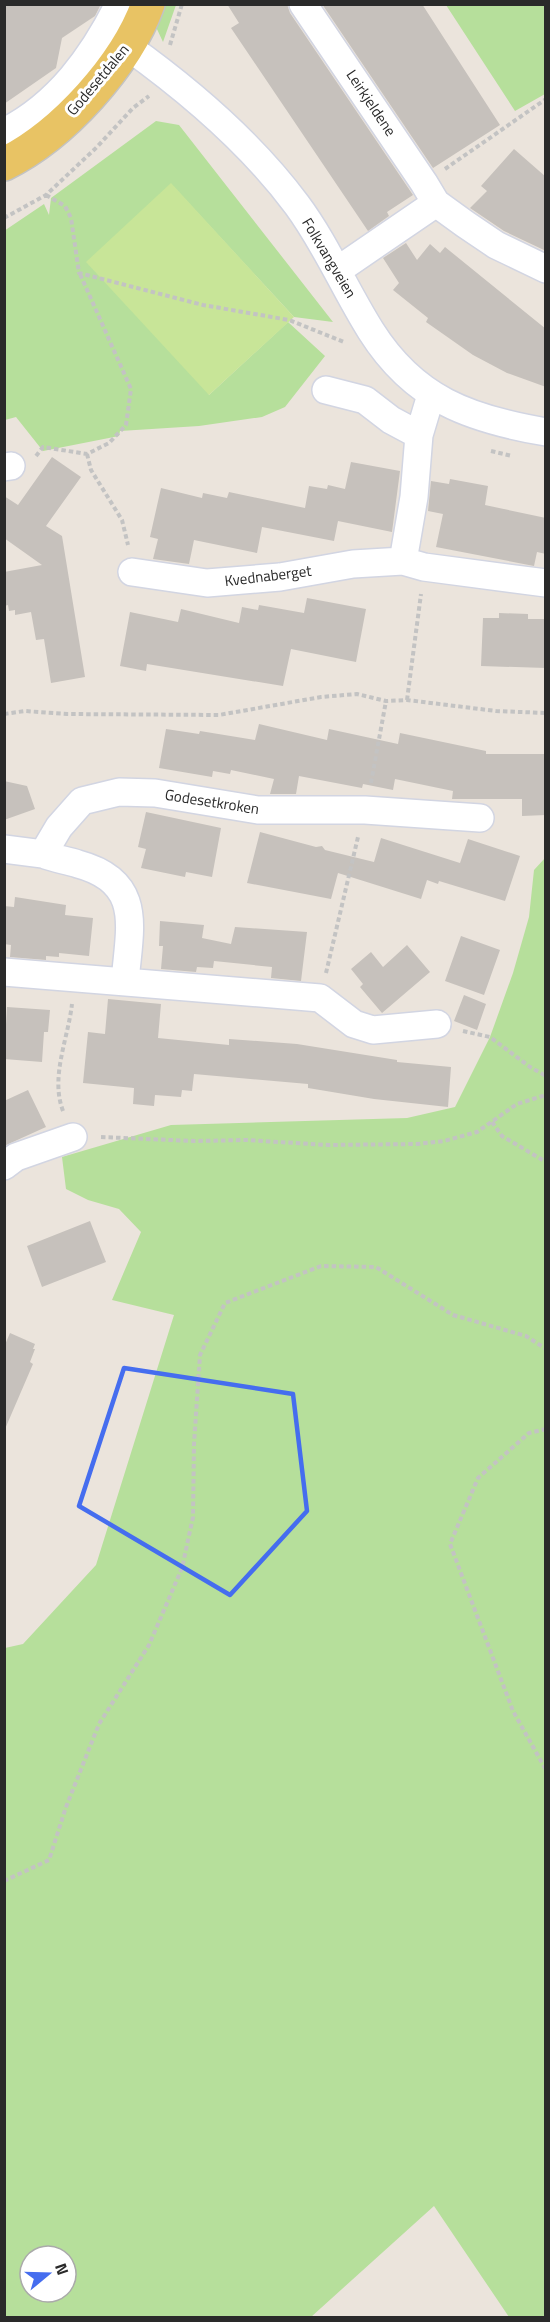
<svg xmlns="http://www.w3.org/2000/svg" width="550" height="2322" font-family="'Titillium Web',sans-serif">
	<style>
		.green { fill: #b6df9b; fill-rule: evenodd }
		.pitch { fill: #c8e598 }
		.building { fill: #c6c1bc }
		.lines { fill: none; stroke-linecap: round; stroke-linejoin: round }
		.minor-casing { stroke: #d2d5e2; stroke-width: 30 }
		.major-casing { stroke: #c3c3c3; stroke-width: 36 }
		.path { stroke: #c3c3c3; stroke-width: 4; stroke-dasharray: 4.5 3; stroke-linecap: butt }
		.minor { stroke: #fff; stroke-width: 27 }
		.major { stroke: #e8c364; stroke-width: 33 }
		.marked { fill: none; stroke: #456def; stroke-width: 4.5; stroke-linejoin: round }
		.labels { text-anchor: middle; stroke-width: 6; stroke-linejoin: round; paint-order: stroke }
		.street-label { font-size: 15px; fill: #2a2a2a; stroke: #fff }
	</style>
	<rect width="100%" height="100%" fill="#ebe4dc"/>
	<path class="green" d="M162,5H176L163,42L156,27Z
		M446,5H545V94L515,111Z
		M156,121L179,125L333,322L294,317L171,184L209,395L288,322L325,356L285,407L262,417L199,426L120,431L119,436L43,451L16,417L5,420L4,231L44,204L49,215L51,198Z
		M545,858V2317H509L434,2206L311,2317H5V1648L23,1644L96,1565L174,1315L112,1300L141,1232L119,1209L88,1200L66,1189L62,1157L171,1125L407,1118L455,1107L490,1037L513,973L529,917L534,870ZM30,2256H66V2292H30Z"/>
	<path class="pitch" d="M171,183L294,317L209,395L86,262Z"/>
	<path class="building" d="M4,4H101L95,16L62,38L56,68L4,104Z
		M227,4H287L290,13L413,195L387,212L389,216L368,231L231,28L239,23Z
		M322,4H422L500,125L433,168Z
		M514,149L546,177V251L504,231L470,208L487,191L481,186Z
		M406,243L417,260L430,244L440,253L445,247L546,329V387L507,373L473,355L426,322L428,318L393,290L399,283L383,258Z
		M52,457L81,477L46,526L62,536L85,677L51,683L44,639L36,640L31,612L15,615V610L9,611L8,605L4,606V572L42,565L4,538V496L18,505Z
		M351,462L400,471L392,532L338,521L334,541L262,527L257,553L194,540L189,564L153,559L158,539L150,537L161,488L202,498L203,493L227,498L229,492L305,508L309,486L327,489L328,485L345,489Z
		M450,479L488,486L485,505L546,518V554L537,552L534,566L436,547L443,514L428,511L431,481L449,484Z
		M307,598L366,609L356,662L291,649L283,686L147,664L146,671L120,666L130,612L178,622L181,609L239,623L242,607L258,610L259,605L304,613Z
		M499,613L528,614V619H546V668L481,666L483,618H499Z
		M259,724L327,740L329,729L398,744L400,733L486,751V754H546V815L522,816V799H452L453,791L395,779L393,790L363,784L362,788L299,776L296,794H270L274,779L231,770L230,774L213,771L212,777L159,768L166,729L199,734L200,731L255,740Z
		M4,781L27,786L35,809L4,820Z
		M146,812L221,828L212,877L186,872L185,877L141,868L146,849L138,847Z
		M260,832L316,847L322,846L325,850L374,862L381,838L460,863L468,839L520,856L505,901L439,881L438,884L427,880L421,899L338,873L331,899L247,883Z
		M15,897L66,905L65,915L93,918L89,956L59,953V957L46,956V960L10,957L11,945L4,944V906L14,907Z
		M160,921L204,925L202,938L231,944L235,927L307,932L301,981L271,978L272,967L214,961L213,968L197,967L196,972L161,969L163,946H159Z
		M461,936L500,950L484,995L445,981Z
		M407,945L430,972L382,1013L360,987L363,984L351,969L371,952L383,967Z
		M464,995L486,1004L477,1030L454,1021Z
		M108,999L161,1004L158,1038L229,1045V1039L297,1044L397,1060V1062L451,1067L448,1107L374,1099L308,1088V1084L194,1074L192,1091L182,1090L181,1097L155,1095L154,1106L133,1104L134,1088L83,1083L88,1032L105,1034Z
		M7,1007L50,1010L48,1032H44L42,1062L4,1059Z
		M28,1090L46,1127L4,1146V1101Z
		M90,1221L106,1262L42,1287L27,1246Z
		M10,1333L35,1344L33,1349H35L30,1362L33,1364L5,1429L4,1347Z"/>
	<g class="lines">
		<defs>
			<path id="minor" d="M303,4L424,183L436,203L465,224L496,245L546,269
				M127,46C190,91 251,143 297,205C326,244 345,290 371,331C414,399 469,419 546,432
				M4,132C58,105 93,56 119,4
				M338,270L436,203
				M326,390L365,400L391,420L419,435
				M4,467L11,466
				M403,561L414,497L419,435L431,395
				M132,572L207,583L280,577L353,564L403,561L424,567L546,583
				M4,849L43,854L59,827L82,801L119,792L155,793L258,810H365L480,818
				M43,854C55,859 66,860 78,864C145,882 129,929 125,982
				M4,972L320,998L354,1024L373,1030L437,1024
				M4,1166L16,1157L73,1137"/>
			<path id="major" d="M4,164C63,135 126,65 148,4"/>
		</defs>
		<use href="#minor" class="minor-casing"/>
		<use href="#major" class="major-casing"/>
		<path class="path" d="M170,45L182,4
			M445,169L546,99
			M46,195L65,206L71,218L79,273L203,305L289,320L344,342
			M4,218L46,195L97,147L133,108L149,96
			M491,451L512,456
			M87,454L91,470L122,520L128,545
			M36,456L43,447L87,454L109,443L126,425L131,389L80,274
			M407,700L421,594
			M4,714L25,711L67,714L219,715L321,697L357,694L386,701L407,700L496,711L546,713
			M371,783L386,701
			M326,973L358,837
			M463,1031L490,1037L530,1067L546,1076
			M63,1111C50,1077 68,1039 72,1004
			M492,1122L502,1136L546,1162
			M101,1137L194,1141L246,1140L328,1145L417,1144L444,1141L477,1132L517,1104L546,1095
			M546,1429L529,1433L478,1478L450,1544L513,1711L546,1770
			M4,1881L49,1860L66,1807L99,1724L149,1645L182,1568L193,1517L194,1444L200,1355L225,1303L321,1266L376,1267L453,1315L526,1336L546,1349"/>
		<use href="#minor" class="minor"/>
		<use href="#major" class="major"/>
	</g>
	<path class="marked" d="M124,1368L293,1394L307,1511L230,1595L79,1506Z"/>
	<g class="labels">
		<g class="street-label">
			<text transform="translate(98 80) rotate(-50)" y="5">Godesetdalen</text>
			<text transform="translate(371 103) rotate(56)" y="5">Leirkjeldene</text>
			<text transform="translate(329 258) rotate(59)" y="5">Folkvangveien</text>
			<text transform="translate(268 576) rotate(-7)" y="5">Kvednaberget</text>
			<text transform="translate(212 802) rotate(9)" y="5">Godesetkroken</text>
		</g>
	</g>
	<rect width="550" height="2322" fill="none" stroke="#2a2a2a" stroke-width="12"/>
	<g transform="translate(48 2274) rotate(71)"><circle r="28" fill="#ffffff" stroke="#aaaaaa" stroke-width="1.5"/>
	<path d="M0-4.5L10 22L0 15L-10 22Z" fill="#456def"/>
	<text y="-9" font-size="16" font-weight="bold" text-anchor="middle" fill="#2a2a2a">N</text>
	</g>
</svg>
